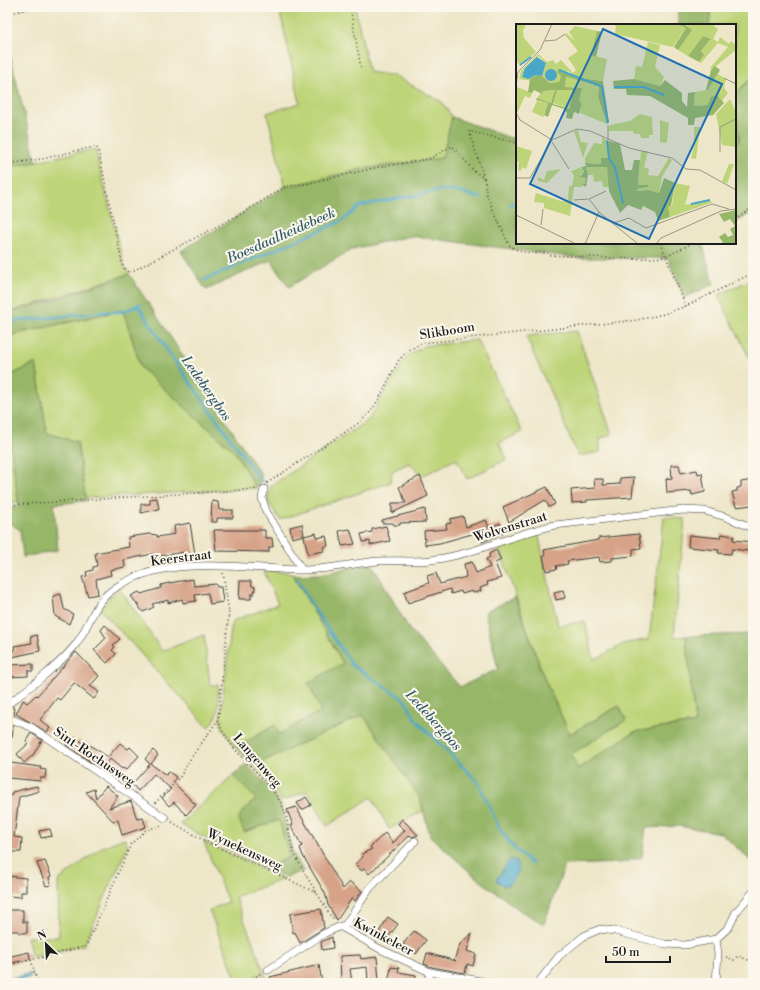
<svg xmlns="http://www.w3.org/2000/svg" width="760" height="990" font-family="'Libre Bodoni',serif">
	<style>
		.green { fill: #bed478; stroke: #6d784a }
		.forest { fill: #96b668; stroke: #596942 }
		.water { fill: #49a6c8; stroke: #326172 }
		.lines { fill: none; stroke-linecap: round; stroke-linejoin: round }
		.stream { stroke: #49a6c8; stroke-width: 2.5 }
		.building { fill: #d7a388 }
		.street-casing { stroke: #3b3a36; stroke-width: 8 }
		.secondary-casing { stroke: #3b3a36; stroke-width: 12 }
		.path { stroke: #3b3a36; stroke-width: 1.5; stroke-dasharray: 1 3; stroke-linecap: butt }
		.street { stroke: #fff; stroke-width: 7 }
		.secondary { stroke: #f9e7c3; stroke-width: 10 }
		.labels { text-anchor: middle; stroke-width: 4; stroke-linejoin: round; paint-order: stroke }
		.street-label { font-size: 13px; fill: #1c1c1c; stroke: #fbf7ec }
		.water-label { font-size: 14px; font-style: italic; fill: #305a69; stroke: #fbf7ec }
		.inset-river { fill: none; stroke: #49a6c8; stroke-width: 2 }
		.inset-road { fill: none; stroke: #999583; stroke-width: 1 }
		.view { fill: #1f6fb2; fill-opacity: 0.15; stroke: #1f6fb2; stroke-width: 2 }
		.inset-edge { fill: none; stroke: #1c1c1c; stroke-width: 2 }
	</style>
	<rect width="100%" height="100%" fill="#fbf7ec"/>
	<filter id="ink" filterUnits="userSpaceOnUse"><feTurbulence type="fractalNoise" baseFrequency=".025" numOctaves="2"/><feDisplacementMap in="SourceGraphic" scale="8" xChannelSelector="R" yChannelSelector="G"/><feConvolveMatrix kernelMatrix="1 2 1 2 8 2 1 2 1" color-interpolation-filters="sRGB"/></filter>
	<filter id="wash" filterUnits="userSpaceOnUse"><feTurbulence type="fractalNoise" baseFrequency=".012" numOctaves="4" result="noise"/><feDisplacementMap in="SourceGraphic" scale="16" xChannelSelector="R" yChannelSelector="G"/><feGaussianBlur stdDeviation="0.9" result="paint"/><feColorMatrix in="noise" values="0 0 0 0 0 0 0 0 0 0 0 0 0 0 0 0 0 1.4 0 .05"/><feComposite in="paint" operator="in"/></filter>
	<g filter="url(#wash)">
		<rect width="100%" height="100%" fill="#ede6c8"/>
		<path class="green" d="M279,7H355L369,72L395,76L442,102L452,117L443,158L363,169L285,187L267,113L300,103Z
			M711,7H753V76L735,94V25H709Z
			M735,95L739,141L735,143Z
			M95,149L124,265L129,274L7,313V167Z
			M753,279V365L718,295Z
			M123,310L141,368L235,452L256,488L85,498L77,442L47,433L36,363L7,377V336Z
			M577,331L612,435L600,438V452L578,456L526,336Z
			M477,340L522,432L499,443L507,459L467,479L456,459L422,476L409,463L392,471L391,482L280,520L268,501L271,486L368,420L406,357L424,346Z
			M7,418L18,502L7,503Z
			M664,517L685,519L674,637L686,636L695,723L634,732L577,769L571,754L626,720L619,706L570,734L546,683L499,548L538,533L558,626L585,621L594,660L623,644L649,639Z
			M264,571L285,572L293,575L343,663L321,711L279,734L275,725L236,748L223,729L220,720L232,621L278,604Z
			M120,589L162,651L204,635L210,685H218C218,697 221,720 208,727L100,609L110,597Z
			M363,715L420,798L423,811L389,829L372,797L327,826L307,791L282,801L268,781L253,766Z
			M233,776L256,799L246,808L244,832L280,820L289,857L267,868L211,841L180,824Z
			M124,838L128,845L84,945L32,957L27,937H59L58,881L102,847Z
			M204,842L283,879L235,897L264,971L244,983H238L209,910L228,902Z
			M265,973L268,983H247Z"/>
		<path class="forest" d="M677,7H711L709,25H679Z
			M7,42L36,162L7,167Z
			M753,76V212L735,223V143L739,141L735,94Z
			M452,117L510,138H517V243H702L714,284L684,298L668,258H580L411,236L352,249L289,287L271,260L206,290L181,251L285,187L363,169L442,158Z
			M129,274L262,476L256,488L235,452L141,368L123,310L7,336V313L53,300Z
			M36,363L47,433L77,442L86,501L54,504L58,550L23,557L20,530L7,521V508L19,506L7,418V377Z
			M372,564L409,629L460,687L498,669L485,612L515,597L546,683L570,734L619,706L626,720L571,754L578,769L634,732L695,723L686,636L753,634V863L721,833L679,826L646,828L642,857L620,863L565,865L544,924L521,911L478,879L430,836L420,798L363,715L253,766L236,748L275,725L279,734L321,711L308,683L343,663L293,575L319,574Z
			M246,764L268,786L280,803L292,850L303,871L286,877L267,868L289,857L279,820L244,832L239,819L241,813L256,799L233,776Z"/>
		<path class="water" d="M510,859L516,861L519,867C517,875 513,884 504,886L496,880Z
			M31,973V977L17,982L11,981V978Z"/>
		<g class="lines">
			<path class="stream" d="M510,205L517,201
				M204,280L342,221L360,206L442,190L458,192L481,198
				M136,305L140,308L171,356L262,482
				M7,322L104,312H122L141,304
				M297,579L313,607L352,665L405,700L416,720L478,782L500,829L513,847L532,864"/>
		</g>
		<g id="blocks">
			<path class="building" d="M671,465H679L681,473L697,470L698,474L702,473L705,492L692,495L691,491L667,493L666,479L672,478Z
				M420,476L428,496L392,513V503H406L399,487Z
				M634,477L632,497L587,500V502L572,503L571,490L595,488L594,479H603V485L620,484V478Z
				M753,480V505L736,507L732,492L737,491V488L741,487V482Z
				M547,487L555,504L549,507L545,500L509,522L503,507Z
				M157,498L159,509L141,513V504H150V499Z
				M212,501L218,502L219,510H233V518H217V522H211Z
				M425,509L426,522L400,523V525H394L393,523H382V520Z
				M463,516L466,527L486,520L489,528L500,523L504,533L482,542L479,532L440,543L425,545L424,531L447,529L446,524L451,523L450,519Z
				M190,523L196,561L186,562L184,552L160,556V565L152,567V554L124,560L125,567L110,570L111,575L96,579L98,594L88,596L82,577L87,576L86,572L93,570V567L97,566L95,553L129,547L128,537L149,534L157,535V537L175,534L174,526Z
				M302,524L304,535L292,538L290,527Z
				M386,526L390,541L370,545V541L363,542L361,534L372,532V529Z
				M350,529L355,544L342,546L339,531Z
				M214,530H265V538H272L273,547H269V552L216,551Z
				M316,533L317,538L326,536L328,546L323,547L324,551L308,554L304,536Z
				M639,534L641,548L633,549V556L612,558V561L600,562L599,557L567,561L568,564L556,566L557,569L546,571L543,556H545L544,550L598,540V538Z
				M721,534L734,536L733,540L753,542V550L748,549V551L732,549L731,554L718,553L719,550L688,547L689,535L720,538Z
				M496,550L501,560L495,563L501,578L487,582L488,585L480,588L481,591L473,593L472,591L462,594L461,591L451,594L450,589L408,603L404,592L429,583L427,576L436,573L440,584L466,577L464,564L472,562L476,573L490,567L486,559L490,557L489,554Z
				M193,579L194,586L216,584L217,587H221L223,602L210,604L208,593L195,595L196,601L183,603L182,599L168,603V600L152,604L154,607L143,612L131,596L139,592L141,594L161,588V585L169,583Z
				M240,581H251L252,586L255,587L254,594H251V599H239Z
				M563,590L565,598L556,600L554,592Z
				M61,594L64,609L73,614L69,624L55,616L53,596Z
				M105,625L120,639L113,645L115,647L112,650L116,654L107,663L94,650L106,638L101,630Z
				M37,635L40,651L12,657V650H15L14,646L32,643L30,637Z
				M76,652L99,676L90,686L99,692L94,699L74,683L60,700L57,698L40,720L50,728L47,732L16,714L23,700L27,703L36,695L37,696Z
				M33,664V671H28V676L9,677L8,665Z
				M31,733L42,740L33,755L24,763L17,754L28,744L26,741Z
				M71,738L77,742L79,740L84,743L85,742L108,757L120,743L128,749L130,747L139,756L126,770L123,768L122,769L110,759L106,765L100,761L97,766L66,745Z
				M153,750L158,755L151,764L166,775L169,772L176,777L173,782L196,805L186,815L174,802L169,806L162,798L171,789L154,774L138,791L132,784L150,764L145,759Z
				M11,763L41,767L40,769L46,770L45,778H40L41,781L8,778Z
				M37,786L39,791L19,797L14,837L22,838L21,852H11V854H7V814L10,795H12V792Z
				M106,786L118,796L109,808L131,801L137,819L143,818L146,827L122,835L118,820L113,821L86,792L94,789L96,798Z
				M306,797L311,805L302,810L297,803Z
				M296,807L343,889L350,882L362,891L355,901L352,898L337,920L328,905L325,893L303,856L300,848L302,846L291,826L293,825L287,810Z
				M402,819L418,835L412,837L410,835L369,874L364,868L362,871L355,864L363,857L362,854L372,849L370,847L385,833L393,843L405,830L398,824Z
				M50,829L52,836L41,838L39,831Z
				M45,861L51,876L49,877L51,885L46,886L37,863Z
				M7,876L26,878V892H21V897L7,896Z
				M321,909L324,928L300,943L295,932L293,933L290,914Z
				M7,910H23V922H27V933H19V931H7Z
				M388,917L398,924L388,938L379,932Z
				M414,931L426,940L416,954L403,944Z
				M472,933L467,951L476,954L473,966L467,964L465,973L432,967L424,964L427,953L456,961L454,960L460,944Z
				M332,937L333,948L322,950L321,942Z
				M29,952L30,959L7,964V957Z
				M360,955L361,959L377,957L379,981L368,982L367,967L350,969L352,982H341L340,956Z
				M319,965L322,983H271L270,977Z
				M391,967L399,968L398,972L416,975L415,983H388Z
				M438,978L462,983H433Z"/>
		</g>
	</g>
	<g filter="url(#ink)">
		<use href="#blocks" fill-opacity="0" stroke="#3b3a36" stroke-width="1"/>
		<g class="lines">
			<defs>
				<path id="street" d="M264,489L262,498L266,511L302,570
					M7,705C29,688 53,670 72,649C88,632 91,606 111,591C162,552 244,569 302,570C328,570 353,563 379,561C396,560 413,562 431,560C474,555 513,534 555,525L683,510L705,511L726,517L753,528
					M9,718L31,727L165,818
					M415,841L370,888L343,928L380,949L430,972L492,983
					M716,939L718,954L716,983
					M268,970L325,933L341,926
					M428,983L430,972
					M538,983L559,956L584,936L600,929L615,931L665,944L685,945L716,939L729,927L736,912L753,892"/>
				<path id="secondary" d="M7,707L9,712L7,734"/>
			</defs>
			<use href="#street" class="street-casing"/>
			<use href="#secondary" class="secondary-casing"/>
			<path class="path" d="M350,7L361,68
				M7,14L36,7
				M7,164L42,159L89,148L96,147L98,149L123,267L129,273L246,211L286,186L305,184L379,167L429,159L452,146L475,172L484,178L487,196L509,245C521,254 534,253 548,253L549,255L633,259L666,257L686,306
				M484,178L469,131L517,143
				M735,220L753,207
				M661,243L666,257L692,243
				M267,483L356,425L368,415L379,399L398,361L407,351L422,343L637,320L664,314L686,306L753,273
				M7,505L257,489
				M223,573L229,612L218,720C229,753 262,772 279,800C289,814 288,834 293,850C302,872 318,893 329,914L335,920
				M155,803L180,777L191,758L218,720
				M172,822L201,839L319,894
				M726,957L734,960L738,956L753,962
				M31,960L38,983
				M7,966L86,946L131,844L146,830L162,825
				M246,983L261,973"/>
			<use href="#street" class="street"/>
			<use href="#secondary" class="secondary"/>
		</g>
	</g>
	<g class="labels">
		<g class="street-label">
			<text transform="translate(447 330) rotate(-9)" y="5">Slikboom</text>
			<text transform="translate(510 526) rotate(-17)" y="5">Wolvenstraat</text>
			<text transform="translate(181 557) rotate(-7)" y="5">Keerstraat</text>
			<text transform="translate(95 756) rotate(34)" y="5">Sint-Rochusweg</text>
			<text transform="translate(258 760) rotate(49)" y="5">Langenweg</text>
			<text transform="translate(245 849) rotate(25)" y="5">Wynekensweg</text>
			<text transform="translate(384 936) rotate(28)" y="5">Kwinkeleer</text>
		</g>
		<g class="water-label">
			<text transform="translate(281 235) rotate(-24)" y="5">Boesdaalheidebeek</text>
			<text transform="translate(207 388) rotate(55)" y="5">Ledebergbos</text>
			<text transform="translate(434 720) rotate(48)" y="5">Ledebergbos</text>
		</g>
	</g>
	<g transform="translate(516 24)">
		<rect width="220" height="220" fill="#ede6c8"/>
		<path d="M0,0H10L7,7L8,14L20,28L4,42L0,36ZM95,0H161L170,4L157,23L99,10L100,2ZM172,0H200L198,2L202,5L197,15L202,18L204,13L213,20L215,17L220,21V26L196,45L194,44L212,23L202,19L185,39L183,38L188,31L185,27L195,16L187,12L172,32L162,26L175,6L170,3ZM59,2L81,7L75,31L91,35L87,57L62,54L52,47L45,52L43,58L34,59L26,52L30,39L22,32L13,55L16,57L3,55L5,47L22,30L31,38L37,36L40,40L45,36L57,49L60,46L52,34L62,27L49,11L50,9L59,17L53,8ZM132,18L144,21L139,43L148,53L144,62L118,55L120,42L126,43ZM202,50L210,55L208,64L212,69L206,77L201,71L192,81L178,82L179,68L192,66ZM50,53L83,62L82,73L91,100L64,89L66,80L62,76L66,64L49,63ZM1,63L16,69L14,74L9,72L1,89ZM39,66L35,79L21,74L27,67ZM41,66H59L53,85L37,79ZM214,75L220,88V123L206,121L200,90ZM21,77L32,79L27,93L16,88ZM124,90L136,93L137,111H133V114H125L124,110H118L117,107H92L94,101L114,97ZM144,96L153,99L151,118L148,119L144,118ZM178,103H184L180,135L175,134L178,122ZM62,106L65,118L72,119L67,134L58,107ZM86,113L90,116L92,134H85V140L69,139V134L78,119L86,120ZM0,122L16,127L10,145L6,143L5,147L2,146L3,138L0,137ZM125,127H132L128,143L133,145L132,151L142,152L153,134L156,136L146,153L143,169L132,166L121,167V165L132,163V161H122ZM213,140H218L211,160L206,157ZM66,143L68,149L64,151L71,154L69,160H65L67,163H58L54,192L28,184V179L18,178L22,158L20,169L45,177H52L53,162H56L58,152L55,147ZM70,143H91L94,163H87L86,157L78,158L77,151H72ZM45,145L31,159L22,157V153L28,156L31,147ZM159,159L174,162L169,181L191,176L197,178L154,193L152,183L156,182Z" fill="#bed478"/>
		<path d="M161,0H171L170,2L176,6L162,26L158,23L170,4ZM81,7L86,8L80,33L75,31ZM187,12L195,15L185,27L188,31L183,38L172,32ZM199,42L204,46L192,66H190L195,46ZM43,45L62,54L87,57L93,98L91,100L82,73L83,62L50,53L49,63L66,64L63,76L66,80L63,90L58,88L56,95L50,94L51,89L48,85L36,81L32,93L28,91L32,79L20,76L21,74L35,79L39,66L27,67L26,70L18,66L16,69L12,68L14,55L19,51L26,52L34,59L43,58L45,52L41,48ZM41,66H58L53,85L37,80ZM118,55L144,62L149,56L166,69V77L171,83L172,69L179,68L178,82L192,81L195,73L201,71L208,79L197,91L179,94L178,101H172V94L134,72L111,71L110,65H98L97,57ZM90,116L104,120L109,146H116L118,136H124L122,161H132V163L121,165V167L132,166L143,169L148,154L159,159L155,182L152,183L154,193L142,197L139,188L127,182L125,186L112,181L104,189L93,167L91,143H70L72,151L70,163L65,160H69L70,154L64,153L68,148L66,143L70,142L69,139L85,140V134H92ZM220,186V220H205L207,218L203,213L209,209L212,213L217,211L214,205L219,202L214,195L208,198L203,190Z" fill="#96b668" fill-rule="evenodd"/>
		<path d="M21,33L30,39L26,52L19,51L13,55L6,53L9,44ZM29 51a6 6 0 1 1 12 0a6 6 0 1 1-12 0Z" fill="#49a6c8"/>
		<path class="inset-river" d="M4,41L15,33M43,46L87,63M86,63L92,99M98,63H128L148,71M91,117L93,134L99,144L107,179M175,180L194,176"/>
		<path class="inset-road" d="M29,17L40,16L49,10M208,54L220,60M0,63L2,48L24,26L36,0M0,89L4,96L36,116L14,154H0M92,101V116M36,116L61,105L74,107L113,124L156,134L170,145L184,146L220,166M36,118L53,145M204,128V103L220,95M90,167L73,175L83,188L122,220M58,176L72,175M0,191L60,220M98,199L113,194L130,204L196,180L213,185M25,201L27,185M69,220L83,188M140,220L145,214L205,187L220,185"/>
		<path class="view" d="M87,5L206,60L133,215L14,160Z"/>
		<rect width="220" height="220" class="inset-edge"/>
	</g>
	<rect width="760" height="990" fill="none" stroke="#fbf7ec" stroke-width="24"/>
	<g transform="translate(46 944) rotate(335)" stroke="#fbf7ec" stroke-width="3" paint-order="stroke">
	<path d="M0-3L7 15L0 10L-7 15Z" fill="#1c1c1c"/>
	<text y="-6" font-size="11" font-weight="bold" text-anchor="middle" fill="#1c1c1c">N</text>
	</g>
	<path d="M606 956v6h64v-6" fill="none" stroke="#1c1c1c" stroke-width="2"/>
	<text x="612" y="956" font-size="12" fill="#1c1c1c" stroke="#fbf7ec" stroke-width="3" paint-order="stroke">50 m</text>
</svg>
